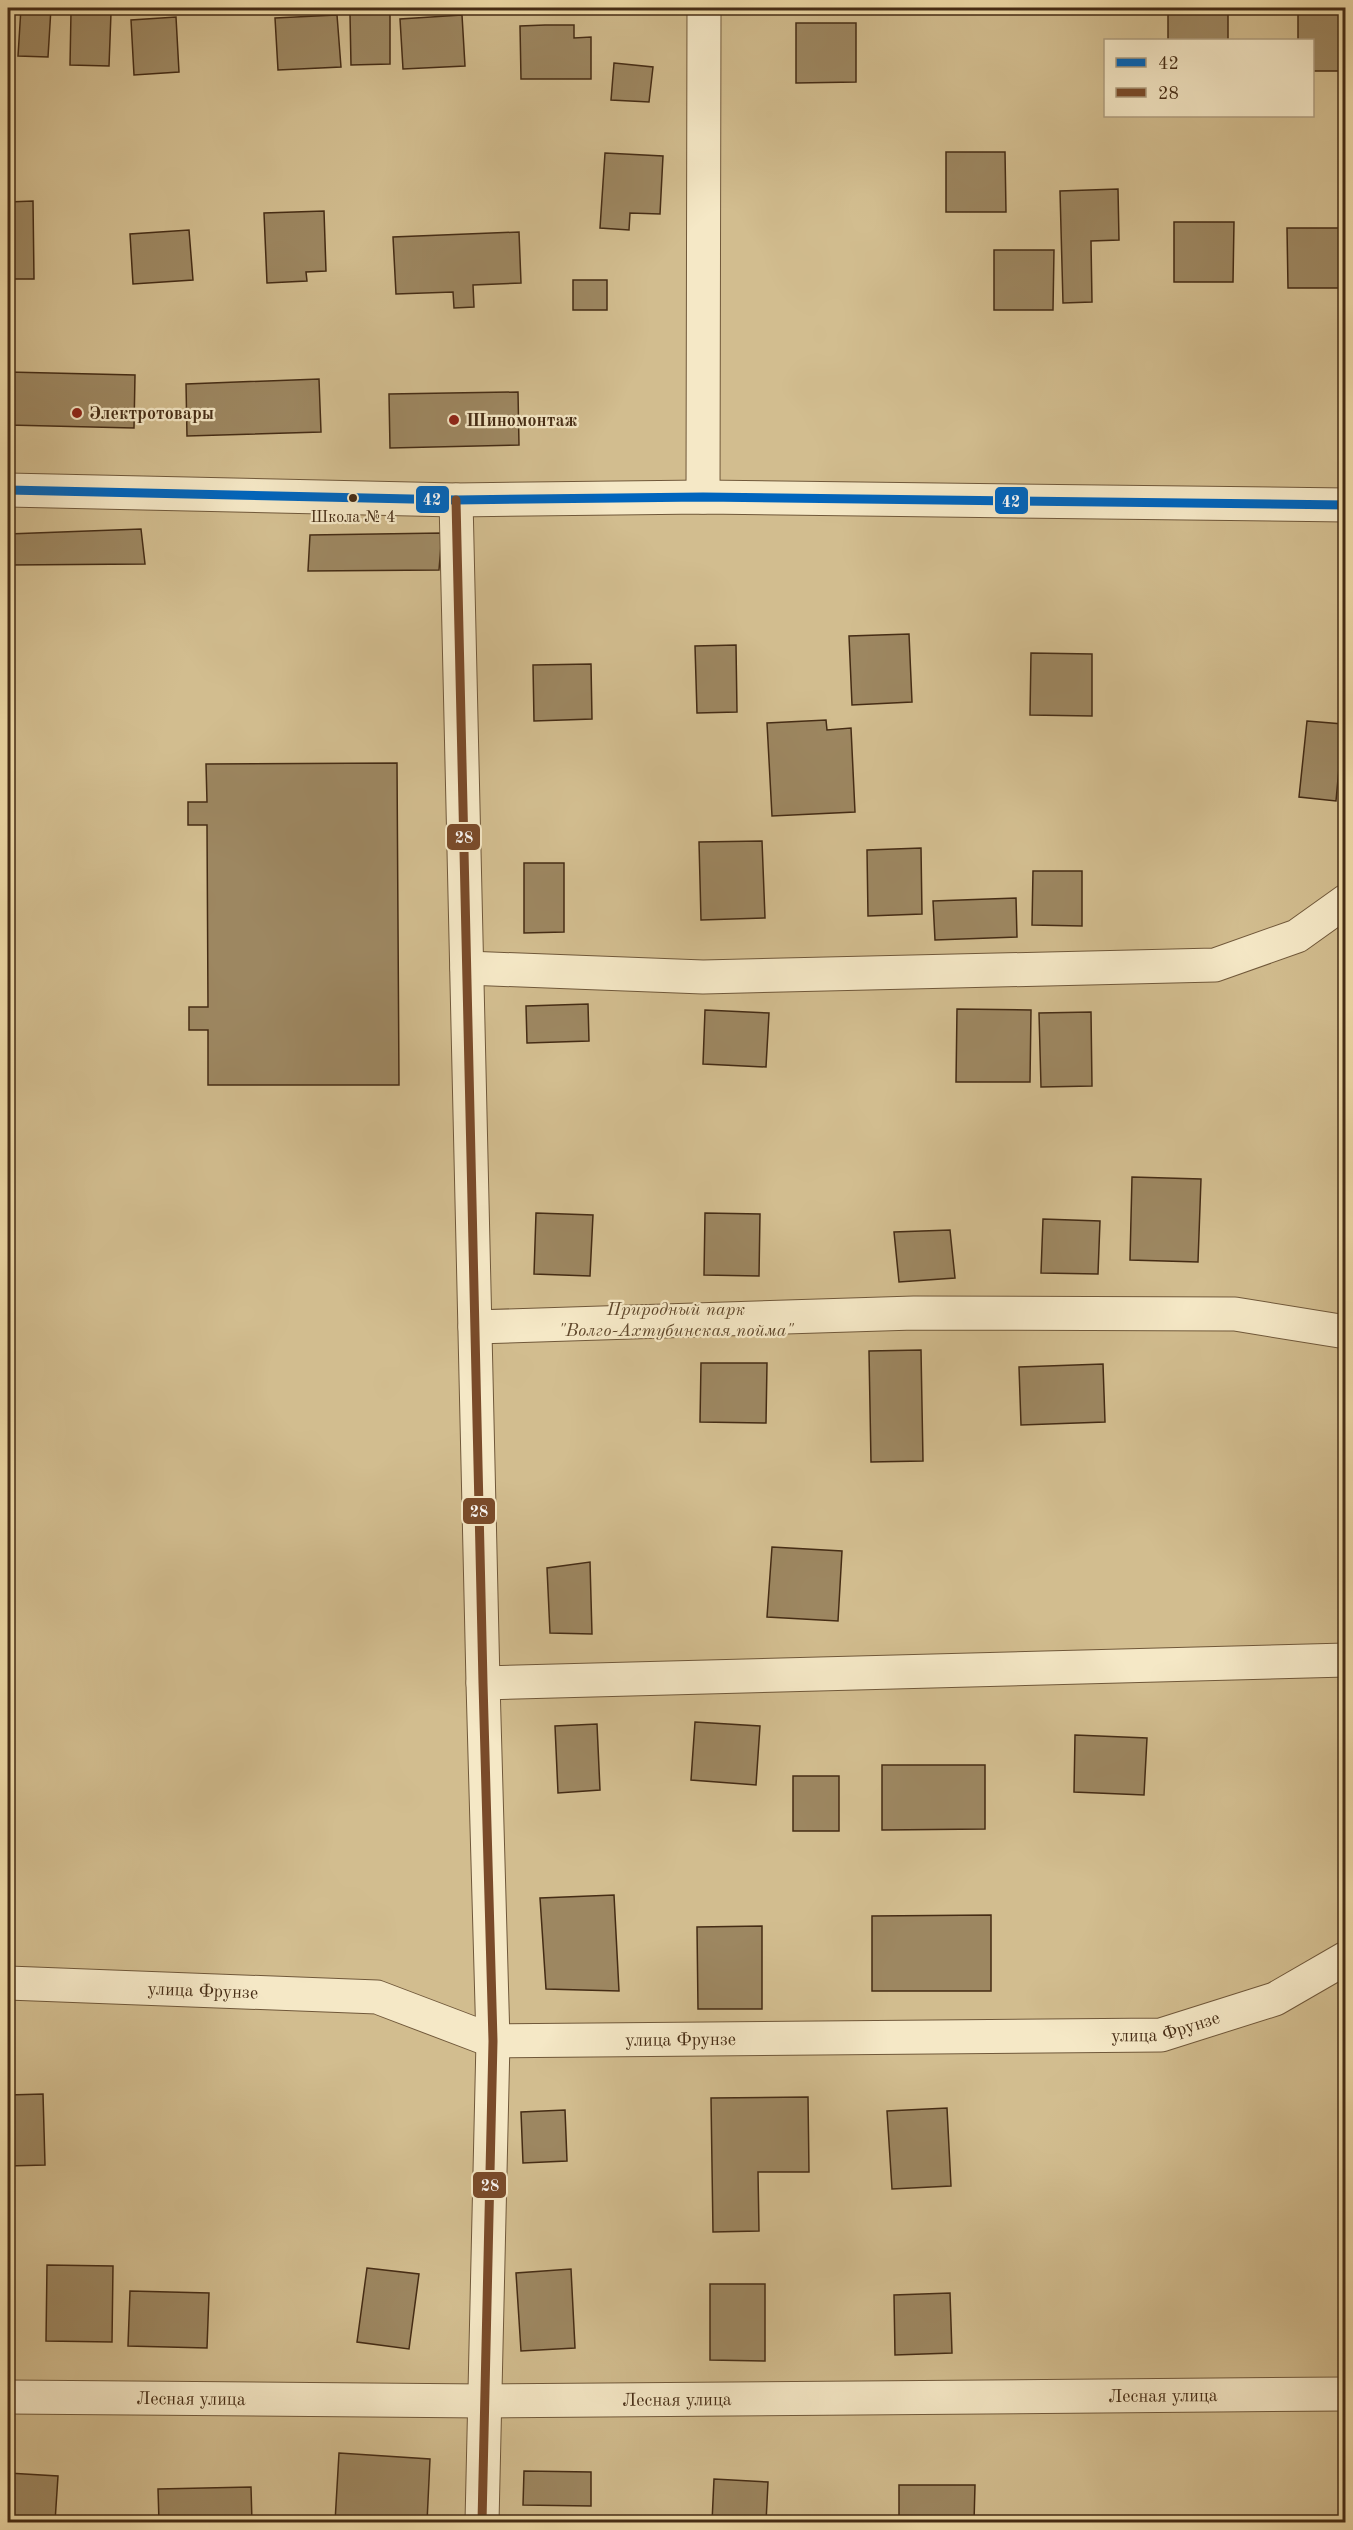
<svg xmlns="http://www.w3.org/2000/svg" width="1353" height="2530" font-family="'Old Standard TT',serif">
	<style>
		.green { fill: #d2bd8f; stroke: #8c7452; stroke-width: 1.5; fill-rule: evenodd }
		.building { fill: #9d8761; stroke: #452c15; stroke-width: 1.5 }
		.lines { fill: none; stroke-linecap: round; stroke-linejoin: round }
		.minor-casing { stroke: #70583a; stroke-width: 35 }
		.minor { stroke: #f5e8c6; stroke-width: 33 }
		.bus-1-casing { stroke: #f5e8c6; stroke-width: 14 }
		.bus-2-casing { stroke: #f5e8c6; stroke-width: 14 }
		.bus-1 { stroke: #0065bd; stroke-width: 9 }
		.bus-2 { stroke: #7a4b2a; stroke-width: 9 }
		.poi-dot { fill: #8f2418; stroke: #f5e8c6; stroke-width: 2 }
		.bus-dot { fill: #452c15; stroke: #f5e8c6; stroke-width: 2 }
		.labels { text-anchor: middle; stroke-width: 4.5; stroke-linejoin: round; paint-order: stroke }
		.bus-label { font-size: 16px; fill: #452c15; stroke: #f5e8c6 }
		.poi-label { font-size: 18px; font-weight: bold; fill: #452c15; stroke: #f5e8c6; text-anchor: start }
		.park-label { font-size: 18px; font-style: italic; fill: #61492d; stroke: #f5e8c6 }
		.street-label { font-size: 18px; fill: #452c15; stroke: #f5e8c6 }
		.line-badge { stroke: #f5e8c6; stroke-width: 2 }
		.badge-label { font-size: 16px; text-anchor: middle; font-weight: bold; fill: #fff }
	</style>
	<rect width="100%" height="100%" fill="#efdba8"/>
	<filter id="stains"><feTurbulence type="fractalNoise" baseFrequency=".00333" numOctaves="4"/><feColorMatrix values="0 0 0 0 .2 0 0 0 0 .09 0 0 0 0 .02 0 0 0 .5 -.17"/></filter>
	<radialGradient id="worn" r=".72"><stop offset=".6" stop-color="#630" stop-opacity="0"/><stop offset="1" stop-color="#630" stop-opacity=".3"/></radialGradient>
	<path class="green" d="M8,8H1345V2522H8ZM1106,40H1312V116H1106Z"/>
	<path class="building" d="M21,8H51L48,57L18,56Z
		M1168,8H1228V40H1168Z
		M1298,11H1346V71H1312V40H1298Z
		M71,12L111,13L109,66L70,65Z
		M390,13V64L351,65L350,14Z
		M337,15L341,67L278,70L275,18Z
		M462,15L465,66L403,69L400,19Z
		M176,17L179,72L134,75L131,20Z
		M796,23H856V82L796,83Z
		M545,25H574V38L591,37V79H521L520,26Z
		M614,63L653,67L649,102L611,100Z
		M946,152H1005L1006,212H946Z
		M605,153L663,156L660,214L630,213L629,230L600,228Z
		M1118,189L1119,240L1091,241L1092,302L1063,303L1060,191Z
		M33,201L34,279H8V202Z
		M324,211L326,271L306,272L307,281L267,283L264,213Z
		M1174,222H1234L1233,282H1174Z
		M1287,228H1346V288H1288Z
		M189,230L193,280L133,284L130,234Z
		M519,232L521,283L473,285L474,307L454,308L453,292L396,294L393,237Z
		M994,250H1054L1053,310H994Z
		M573,280H607V310H573Z
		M8,372L135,375L134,428L8,425Z
		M319,379L321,432L187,436L186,384Z
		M518,392L519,445L390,448L389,394Z
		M141,529L145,564L8,565V534Z
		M442,533L439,570L308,571L310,535Z
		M909,634L912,702L852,705L849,636Z
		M736,645L737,712L697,713L695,646Z
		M1031,653L1092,654V716L1030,715Z
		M591,664L592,719L534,721L533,665Z
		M826,720L827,730L851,728L855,812L772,816L767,723Z
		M1307,721L1343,724L1336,801L1299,797Z
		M397,763L399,1085H208V1030H189V1007H208L207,825H188V802H207L206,764Z
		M762,841L765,918L701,920L699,842Z
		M921,848L922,914L868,916L867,850Z
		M524,863H564V932L524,933Z
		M1033,871H1082V926L1032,925Z
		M1016,898L1017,937L935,940L933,901Z
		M588,1004L589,1041L527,1043L526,1006Z
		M957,1009L1031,1010L1030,1082H956Z
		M705,1010L769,1013L766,1067L703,1064Z
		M1091,1012L1092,1086L1041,1087L1039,1013Z
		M1132,1177L1201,1179L1198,1262L1130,1260Z
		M536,1213L593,1215L590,1276L534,1274Z
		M705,1213L760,1214L759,1276L704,1275Z
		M1043,1219L1100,1221L1098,1274L1041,1273Z
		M950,1230L955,1278L899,1282L894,1232Z
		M921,1350L923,1461L871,1462L869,1351Z
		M701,1363H767L766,1423L700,1422Z
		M1103,1364L1105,1422L1021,1425L1019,1367Z
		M772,1547L842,1551L838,1621L767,1617Z
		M590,1562L592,1634L550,1633L547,1568Z
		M695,1722L760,1726L756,1785L691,1780Z
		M597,1724L600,1790L558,1793L555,1726Z
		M1075,1735L1147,1738L1144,1795L1074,1792Z
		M882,1765H985V1829L882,1830Z
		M793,1776H839V1831H793Z
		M614,1895L619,1991L546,1989L540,1898Z
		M991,1915V1991H872V1916Z
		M762,1926V2009H698L697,1927Z
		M43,2094L45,2165L8,2166V2095Z
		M808,2097L809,2172H758L759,2231L713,2232L711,2098Z
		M947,2108L951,2186L892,2189L887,2111Z
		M565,2110L567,2161L523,2163L521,2112Z
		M47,2265L113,2266L112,2342L46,2341Z
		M367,2268L419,2274L409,2349L357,2342Z
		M571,2269L575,2348L521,2351L516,2273Z
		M710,2284H765V2361L710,2360Z
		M130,2291L209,2293L207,2348L128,2346Z
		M950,2293L952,2353L895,2355L894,2295Z
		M339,2453L430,2459L427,2522H335Z
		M524,2471L591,2472V2506L523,2505Z
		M8,2473L58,2476L55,2522H8Z
		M714,2479L768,2482L766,2522H712Z
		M899,2485H975L974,2522H899Z
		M251,2487L252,2522H159L158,2489Z"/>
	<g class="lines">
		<defs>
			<g id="minor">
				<path d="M8,490L456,500L703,497L1346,505"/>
				<path d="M703,497L704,8"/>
				<path d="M456,500L483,1683L493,2041L482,2522"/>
				<path d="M467,968L703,977L1215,965L1297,936L1346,901"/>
				<path d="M475,1327L914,1313L1235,1314L1346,1332"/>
				<path d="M483,1683L1346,1660"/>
				<path id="s1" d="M8,1983L377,1997L493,2041L1161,2035L1275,1999L1346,1958"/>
				<path id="s2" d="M8,2397L484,2401L1346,2394"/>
			</g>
		</defs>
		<use href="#minor" class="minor-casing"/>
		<use href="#minor" class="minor"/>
		<defs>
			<path id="bus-1" d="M8,490L456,500L703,497L1346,505"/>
			<path id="bus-2" d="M456,500L483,1683L493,2041L482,2522"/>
		</defs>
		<use href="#bus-1" class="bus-1-casing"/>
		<use href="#bus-2" class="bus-2-casing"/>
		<use href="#bus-1" class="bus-1"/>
		<use href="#bus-2" class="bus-2"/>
	</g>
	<g class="poi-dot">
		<circle cx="77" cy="413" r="6"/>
		<circle cx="454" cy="420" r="6"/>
	</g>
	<circle class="bus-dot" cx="353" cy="498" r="5"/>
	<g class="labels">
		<g class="bus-label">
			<text x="353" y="522">Школа № 4</text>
		</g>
		<g class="poi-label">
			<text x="89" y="419">Электротовары</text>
			<text x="466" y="426">Шиномонтаж</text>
		</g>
		<g class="park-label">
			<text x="676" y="1315">Природный парк<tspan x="676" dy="21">"Волго-Ахтубинская пойма"</tspan></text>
		</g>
		<g class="street-label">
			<text dy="6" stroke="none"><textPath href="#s1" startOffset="195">улица Фрунзе</textPath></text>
			<text dy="6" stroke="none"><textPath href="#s1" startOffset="1167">улица Фрунзе</textPath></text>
			<text dy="6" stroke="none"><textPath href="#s1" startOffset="681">улица Фрунзе</textPath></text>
			<text dy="6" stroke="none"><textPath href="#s2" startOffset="1155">Лесная улица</textPath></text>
			<text dy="6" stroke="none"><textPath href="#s2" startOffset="183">Лесная улица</textPath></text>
			<text dy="6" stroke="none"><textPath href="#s2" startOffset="669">Лесная улица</textPath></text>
		</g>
	</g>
	<g class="line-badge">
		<rect x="415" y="485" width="35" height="29" rx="6" fill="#0065bd"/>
		<rect x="994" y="486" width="35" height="29" rx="6" fill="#0065bd"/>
		<rect x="446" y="823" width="35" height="28" rx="6" fill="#7a4b2a"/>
		<rect x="462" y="1497" width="34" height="28" rx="6" fill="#7a4b2a"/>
		<rect x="472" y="2171" width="35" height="28" rx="6" fill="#7a4b2a"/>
	</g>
	<g class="badge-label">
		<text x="432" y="505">42</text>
		<text x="1011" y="507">42</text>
		<text x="464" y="843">28</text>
		<text x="479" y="1517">28</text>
		<text x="490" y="2191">28</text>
	</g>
	<rect width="1353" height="2530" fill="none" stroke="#efdba8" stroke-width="30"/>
	<rect x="9" y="9" width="1335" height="2512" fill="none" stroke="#452c15" stroke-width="3"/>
	<rect x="15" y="15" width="1323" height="2500" fill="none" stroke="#452c15" stroke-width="1.5"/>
	<rect x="1104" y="39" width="210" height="78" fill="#f5e8c6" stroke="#af9d7f" stroke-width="1.5"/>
	<rect x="1116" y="58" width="30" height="9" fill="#0065bd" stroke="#af9d7f" stroke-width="1.5"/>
	<text x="1158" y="69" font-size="18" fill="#452c15">42</text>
	<rect x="1116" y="88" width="30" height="9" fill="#7a4b2a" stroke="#af9d7f" stroke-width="1.5"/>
	<text x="1158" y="99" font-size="18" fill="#452c15">28</text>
	<rect width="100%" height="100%" filter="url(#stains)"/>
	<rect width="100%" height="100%" fill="url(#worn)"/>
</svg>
